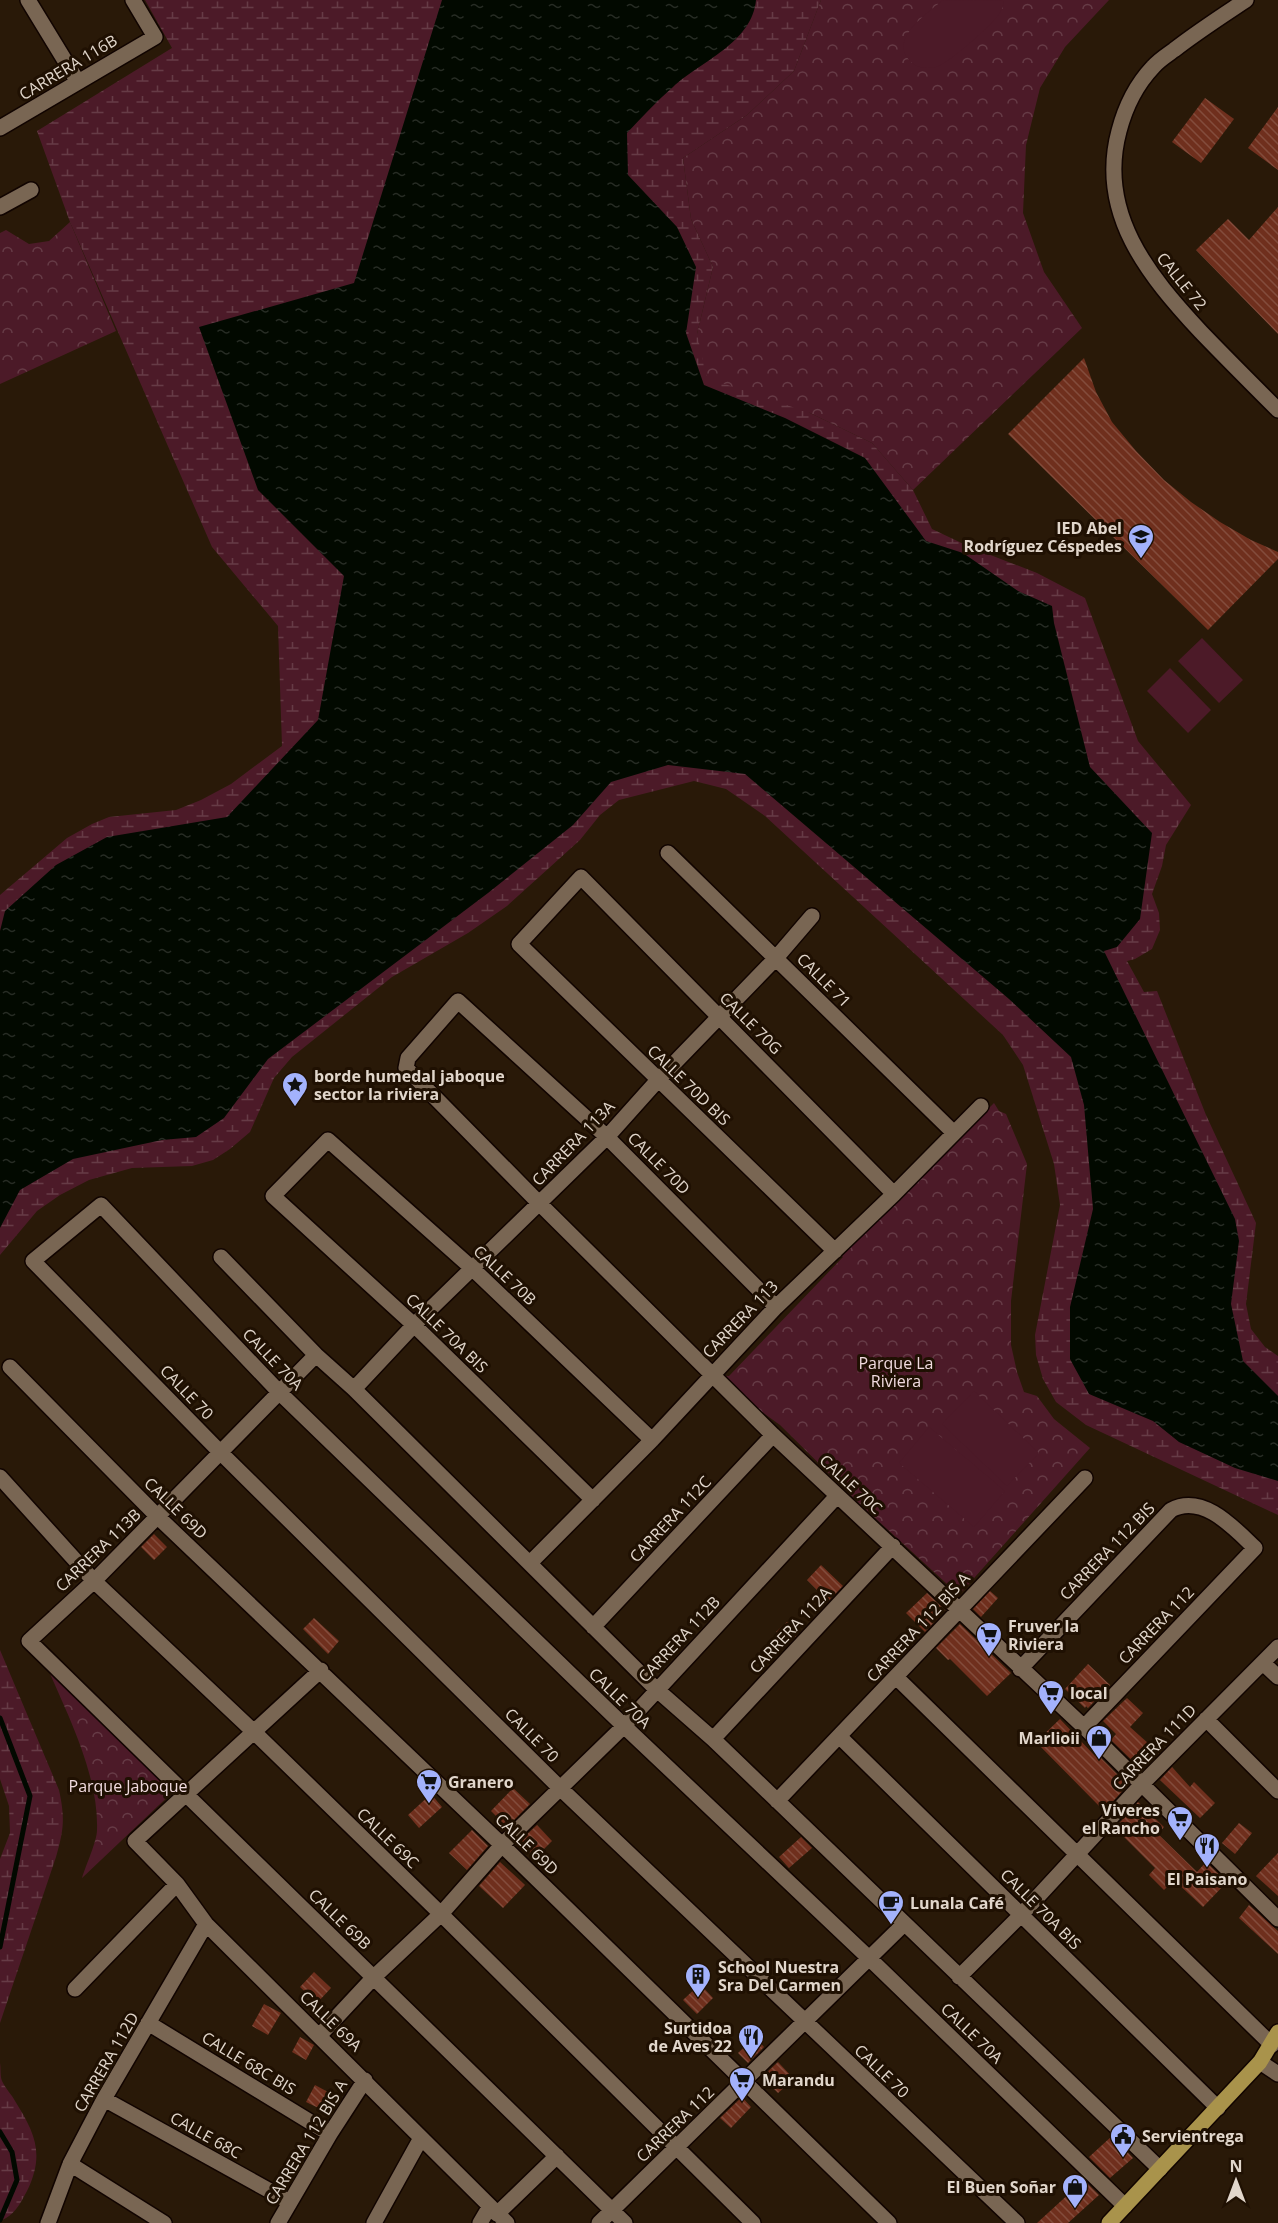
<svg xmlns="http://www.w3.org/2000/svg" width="1278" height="2223" font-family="'Open Sans',sans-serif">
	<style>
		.wetland { fill: url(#wetland-marsh) }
		.park { fill: url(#park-crowns) }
		.pitch { fill: #4c1a28 }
		.water { fill: url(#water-ripples) }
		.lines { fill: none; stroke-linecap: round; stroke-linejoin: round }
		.stream { stroke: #020900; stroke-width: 5 }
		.building { fill: url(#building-back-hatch) }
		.minor-casing { stroke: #110400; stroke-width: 18 }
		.major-casing { stroke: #110400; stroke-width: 18 }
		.minor { stroke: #796653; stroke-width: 15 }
		.major { stroke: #a9934b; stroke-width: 15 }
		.labels { text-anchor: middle; stroke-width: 6; stroke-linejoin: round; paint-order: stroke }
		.street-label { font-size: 16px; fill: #e1d6cb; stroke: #1f1002 }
		.poi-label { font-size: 16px; font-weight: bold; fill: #e1d6cb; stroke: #1f1002; text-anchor: start }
		.park-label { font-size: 16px; fill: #f1dbdf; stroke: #1f1002 }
	</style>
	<defs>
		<pattern id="wetland-marsh" width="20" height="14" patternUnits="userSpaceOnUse" patternTransform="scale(1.5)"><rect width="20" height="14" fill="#4c1a28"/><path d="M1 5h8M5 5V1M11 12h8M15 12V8" fill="none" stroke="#663b46"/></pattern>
		<pattern id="park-crowns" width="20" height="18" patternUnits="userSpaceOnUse" patternTransform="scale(1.5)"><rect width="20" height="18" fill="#4c1a28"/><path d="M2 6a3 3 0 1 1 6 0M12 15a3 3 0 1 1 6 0" fill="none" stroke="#663b46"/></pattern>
		<pattern id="water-ripples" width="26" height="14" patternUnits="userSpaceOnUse" patternTransform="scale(1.5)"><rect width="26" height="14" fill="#020900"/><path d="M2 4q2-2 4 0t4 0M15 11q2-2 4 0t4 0" fill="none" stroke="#272c24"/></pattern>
		<pattern id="building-back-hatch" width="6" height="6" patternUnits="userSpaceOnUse" patternTransform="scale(1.5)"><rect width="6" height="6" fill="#6f2f1d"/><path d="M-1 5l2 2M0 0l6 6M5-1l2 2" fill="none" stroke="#834c3c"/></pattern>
	</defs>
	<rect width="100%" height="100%" fill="#291908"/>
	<path class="wetland" d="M145,0H821L794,71L747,115L683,158L691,219L713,267L697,334L810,413L872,443L913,490L932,529L970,547L1037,573L1085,598L1138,741L1191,805L1166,845L1162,866L1152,894L1159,913L1160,930L1152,949L1135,959L1127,961L1144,992L1157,991L1206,1115L1256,1223L1246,1304L1251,1329L1265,1347L1278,1356V1515L1086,1425L1056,1402L1043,1379L1036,1355L1035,1335L1060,1205L1054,1164L1023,1065L1003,1035L765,816L726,789L694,781L619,800L600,815L580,840L507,906L468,933L392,977L292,1057L274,1078L250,1132L230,1149L213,1160L192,1166L132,1168L89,1180L60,1195L37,1211L0,1255V895L67,838L92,824L109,817L176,810L201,800L231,784L282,746L278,626L212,547L70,222L37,131L172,48Z
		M0,1650L59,1790C65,1818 64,1829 56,1857L0,2023V1859L10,1833L9,1806L0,1779Z
		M0,2063C1,2069 0,2076 2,2081C5,2088 12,2095 15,2101C35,2133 45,2154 27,2191C20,2204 14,2216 0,2221Z"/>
	<path class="park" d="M821,0H1109L1065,47L1040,88L1026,145L1023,213L1044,272L1082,328L913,490L872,443L810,413L707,378L697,334L713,267L691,219L683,158L747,115L794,71Z
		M70,222L116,331L0,384V233L6,230L29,244L49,241Z
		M994,1103L999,1111L1006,1114L1027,1164L1011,1301V1345L1017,1372L1024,1392L1037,1396L1054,1419L1090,1448L959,1595L862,1506L780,1425L711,1375L729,1376L843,1257L842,1256Z
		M42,1655L178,1787L82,1878C86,1865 97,1841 97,1830C99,1772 64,1708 42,1655Z"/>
	<path class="pitch" d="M943,0L1004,1C1003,6 1002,10 999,14C992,25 948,64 936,67C927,69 916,68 910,61C888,39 928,13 943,0Z
		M1202,638L1243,680L1219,703L1178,661Z
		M1170,668L1211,710L1188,733L1147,691Z
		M974,1391L1039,1453L1007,1486L942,1424Z
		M929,1427L1005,1491L974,1527L899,1463Z"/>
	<path class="water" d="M442,0H756C752,43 701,61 673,87C657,101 642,117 627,133L628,175L677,227L696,267L686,333L704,385L785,418L865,458L926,541L963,553L1018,591L1052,606L1054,623L1090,767L1152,833L1140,919L1117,947L1104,951L1235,1219L1239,1241L1231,1304L1243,1361L1278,1396V1481L1235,1468L1179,1442L1153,1421L1089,1394L1070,1359V1307L1093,1209L1084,1105L1071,1057L1009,999L745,774L668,765L611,782L573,825L488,893L268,1059L224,1118L196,1137L162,1140L73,1159L20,1190L0,1228V931L5,911L56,865L107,837L227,817L318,720L344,576L258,490L199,327L354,283Z"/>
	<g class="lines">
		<path class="stream" d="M0,1718L30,1796L0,1947
			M0,2132L12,2152L17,2180L0,2220"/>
	</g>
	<path class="building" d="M1205,98L1234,119L1201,163L1172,142Z
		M1278,107V170L1248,148Z
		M1278,207V334L1196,250L1228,219L1249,240Z
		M1084,358L1096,392L1112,422L1136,451L1164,480L1191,502L1220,522L1251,540L1278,552V559L1208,630L1008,434Z
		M154,1534L167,1547L154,1560L141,1547Z
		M821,1565L843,1586L828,1601L807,1580Z
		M990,1591L998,1598L981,1617L973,1609Z
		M927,1593L945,1610L925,1632L906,1613Z
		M314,1618L339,1641L328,1654L303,1629Z
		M787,1622L799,1633L788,1644L776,1632Z
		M960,1624L1011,1673L987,1696L950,1659L948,1660L936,1648Z
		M1088,1664L1110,1685L1088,1708L1086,1706L1085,1708L1065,1689Z
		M1127,1698L1143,1713L1130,1727L1159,1753L1142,1770L1111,1740L1116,1734L1103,1721Z
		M1060,1719L1095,1756L1097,1754L1128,1785L1104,1811L1036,1742Z
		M1172,1767L1190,1787L1194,1782L1215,1803L1200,1818L1160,1780Z
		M513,1788L530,1804L507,1827L491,1811Z
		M431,1794L442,1807L419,1828L408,1815Z
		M1138,1802L1164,1827L1158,1834L1197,1872L1206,1862L1227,1882L1203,1907L1174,1880L1164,1890L1149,1875L1155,1868L1115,1828Z
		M1239,1823L1252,1833L1235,1854L1222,1843Z
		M537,1825L552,1841L535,1858L523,1846L525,1844L521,1840Z
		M472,1830L488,1846L467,1870L449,1853Z
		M801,1837L812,1848L789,1868L779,1857Z
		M1278,1853V1896L1256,1876Z
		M500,1862L525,1885L503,1908L479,1886Z
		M1249,1905L1278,1931V1954L1239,1918Z
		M314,1972L331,1988L317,2003L300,1987Z
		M700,1984L713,1998L697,2014L683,2000Z
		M264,2004L281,2013L268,2035L252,2026Z
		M300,2037L314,2045L306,2060L292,2052Z
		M755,2037L764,2047L748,2063L738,2053Z
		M778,2062L794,2079L778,2093L762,2077Z
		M315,2085L341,2099L331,2114L306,2102Z
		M742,2097L751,2107L731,2128L720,2118Z
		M1112,2136L1133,2158L1110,2178L1089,2157Z
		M1084,2180L1099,2195L1068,2223H1037Z"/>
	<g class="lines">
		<defs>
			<path id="minor" d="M28,0L78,82
				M1246,0C1222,16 1197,32 1174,50C1167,55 1159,60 1153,67C1136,85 1125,108 1119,131C1097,213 1148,275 1201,332C1226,358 1252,384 1278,410
				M0,128L155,37L133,0
				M0,207L31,190
				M668,853L954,1133
				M835,1251L519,944L581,877L894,1194
				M221,1257L316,1355L354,1389L656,1689L713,1739L1160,2169
				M776,1307L607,1137L458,1001L408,1058L406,1068L539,1203L773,1435L1084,1727L1278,1919
				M316,1355L94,1581L29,1641L625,2223
				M10,1367L158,1517L502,1845L889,2223
				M354,1389L414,1325L607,1137L658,1080L776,958L812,916
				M0,1477L94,1581L254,1732L441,1914L753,2223
				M593,1500L414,1325L273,1196L328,1140L473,1269L652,1440
				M530,1563L652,1440L776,1307L894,1194L981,1106
				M593,1627L773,1435
				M1263,1663L1278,1677
				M1020,1669L1171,1510C1203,1493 1234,1528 1255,1548L1084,1727
				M321,1670L135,1841L177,1884L206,1924L507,2223
				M896,1677L1272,2045
				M1206,1719L1278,1791
				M839,1736L1218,2108
				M713,1739L893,1546
				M777,1801L1085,1478
				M959,1977L1021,1915L1142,1784L1278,1647
				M75,1989L177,1884
				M148,2023L330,2134
				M319,2036L374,1977L441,1914L502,1845L624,1726L837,1496
				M1260,2062L1278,2074
				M104,2099L290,2202
				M70,2164L164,2223
				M497,2214L557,2156
				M48,2223L70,2164L104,2099L206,1924
				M278,2223L330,2134L365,2080
				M374,2223L421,2138
				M480,2223L490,2206
				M599,2223L904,1924
				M1017,2223L560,1788L221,1453L33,1261L101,1205L280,1393L624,1726L870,1959L1125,2206"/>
			<path id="major" d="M1109,2223L1260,2062L1278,2032"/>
		</defs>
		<use href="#minor" class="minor-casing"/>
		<use href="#major" class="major-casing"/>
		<use href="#minor" class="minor"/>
		<use href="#major" class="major"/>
	</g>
	<defs>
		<symbol id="school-pin" viewBox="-11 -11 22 30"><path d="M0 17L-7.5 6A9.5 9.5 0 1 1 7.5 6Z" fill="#a3b2fc" stroke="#1f1002"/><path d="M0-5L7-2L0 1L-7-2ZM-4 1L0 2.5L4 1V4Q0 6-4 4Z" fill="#111"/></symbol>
		<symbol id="sight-pin" viewBox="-11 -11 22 30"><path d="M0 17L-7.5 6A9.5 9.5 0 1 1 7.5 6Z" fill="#a3b2fc" stroke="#1f1002"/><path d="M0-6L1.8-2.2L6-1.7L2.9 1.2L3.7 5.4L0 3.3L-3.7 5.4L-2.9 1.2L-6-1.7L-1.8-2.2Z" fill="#111"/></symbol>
		<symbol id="supermarket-pin" viewBox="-11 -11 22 30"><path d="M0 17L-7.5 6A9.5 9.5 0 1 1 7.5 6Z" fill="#a3b2fc" stroke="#1f1002"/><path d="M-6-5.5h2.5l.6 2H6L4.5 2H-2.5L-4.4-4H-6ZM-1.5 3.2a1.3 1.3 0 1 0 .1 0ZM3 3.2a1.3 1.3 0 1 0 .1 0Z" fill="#111"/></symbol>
		<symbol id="shop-pin" viewBox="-11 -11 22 30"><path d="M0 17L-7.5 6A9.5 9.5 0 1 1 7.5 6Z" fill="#a3b2fc" stroke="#1f1002"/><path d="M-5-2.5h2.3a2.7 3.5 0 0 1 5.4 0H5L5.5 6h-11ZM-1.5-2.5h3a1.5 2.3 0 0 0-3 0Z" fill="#111"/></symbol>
		<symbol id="restaurant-pin" viewBox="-11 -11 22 30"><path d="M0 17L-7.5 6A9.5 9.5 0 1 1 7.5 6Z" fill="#a3b2fc" stroke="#1f1002"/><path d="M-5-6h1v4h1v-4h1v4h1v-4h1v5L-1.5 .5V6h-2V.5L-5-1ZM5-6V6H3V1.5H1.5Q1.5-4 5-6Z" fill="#111"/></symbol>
		<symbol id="cafe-pin" viewBox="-11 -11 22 30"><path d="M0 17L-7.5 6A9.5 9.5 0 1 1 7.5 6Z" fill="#a3b2fc" stroke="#1f1002"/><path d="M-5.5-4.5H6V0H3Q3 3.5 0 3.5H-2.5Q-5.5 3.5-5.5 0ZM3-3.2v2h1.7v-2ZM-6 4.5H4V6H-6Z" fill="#111"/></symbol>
		<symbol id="building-pin" viewBox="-11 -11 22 30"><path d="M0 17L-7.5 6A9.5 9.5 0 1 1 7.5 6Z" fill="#a3b2fc" stroke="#1f1002"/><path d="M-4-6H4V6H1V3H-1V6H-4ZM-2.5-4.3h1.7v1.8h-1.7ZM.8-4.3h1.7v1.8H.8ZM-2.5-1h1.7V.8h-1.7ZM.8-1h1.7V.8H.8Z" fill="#111"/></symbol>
		<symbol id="civic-pin" viewBox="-11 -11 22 30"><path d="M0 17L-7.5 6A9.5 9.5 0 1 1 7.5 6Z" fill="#a3b2fc" stroke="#1f1002"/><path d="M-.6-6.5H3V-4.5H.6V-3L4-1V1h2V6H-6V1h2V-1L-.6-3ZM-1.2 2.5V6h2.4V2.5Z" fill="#111"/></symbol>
	</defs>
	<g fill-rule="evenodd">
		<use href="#school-pin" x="1126" y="522" width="30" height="40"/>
		<use href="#sight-pin" x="280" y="1070" width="30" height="40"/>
		<use href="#supermarket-pin" x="974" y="1620" width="30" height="40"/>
		<use href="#supermarket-pin" x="1036" y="1678" width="30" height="40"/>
		<use href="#shop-pin" x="1084" y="1723" width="30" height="40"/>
		<use href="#supermarket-pin" x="414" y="1767" width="30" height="40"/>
		<use href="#supermarket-pin" x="1165" y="1804" width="30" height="40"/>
		<use href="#restaurant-pin" x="1192" y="1831" width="30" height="40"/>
		<use href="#cafe-pin" x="876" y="1888" width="30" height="40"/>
		<use href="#building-pin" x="683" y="1961" width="30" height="40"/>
		<use href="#restaurant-pin" x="736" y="2022" width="30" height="40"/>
		<use href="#supermarket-pin" x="727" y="2065" width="30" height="40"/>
		<use href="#civic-pin" x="1108" y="2121" width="30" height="40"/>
		<use href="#shop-pin" x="1060" y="2172" width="30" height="40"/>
	</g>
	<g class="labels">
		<g class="street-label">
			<text transform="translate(68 67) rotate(-31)" y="6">CARRERA 116B</text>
			<text transform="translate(1182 281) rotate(51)" y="6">CALLE 72</text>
			<text transform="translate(824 980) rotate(45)" y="6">CALLE 71</text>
			<text transform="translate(751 1023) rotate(45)" y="6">CALLE 70G</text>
			<text transform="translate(689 1085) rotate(44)" y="6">CALLE 70D BIS</text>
			<text transform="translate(573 1143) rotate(-46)" y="6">CARRERA 113A</text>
			<text transform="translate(659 1163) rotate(45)" y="6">CALLE 70D</text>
			<text transform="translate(505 1275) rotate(43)" y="6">CALLE 70B</text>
			<text transform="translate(740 1319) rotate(-46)" y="6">CARRERA 113</text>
			<text transform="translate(447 1333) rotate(44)" y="6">CALLE 70A BIS</text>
			<text transform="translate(273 1359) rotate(46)" y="6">CALLE 70A</text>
			<text transform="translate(187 1392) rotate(46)" y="6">CALLE 70</text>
			<text transform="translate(851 1484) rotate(43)" y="6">CALLE 70C</text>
			<text transform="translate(176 1508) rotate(44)" y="6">CALLE 69D</text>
			<text transform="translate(670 1519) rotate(-47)" y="6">CARRERA 112C</text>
			<text transform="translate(98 1550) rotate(-44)" y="6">CARRERA 113B</text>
			<text transform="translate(1107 1551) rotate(-46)" y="6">CARRERA 112 BIS</text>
			<text transform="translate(1156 1625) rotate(-46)" y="6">CARRERA 112</text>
			<text transform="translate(918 1627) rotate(-47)" y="6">CARRERA 112 BIS A</text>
			<text transform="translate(790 1630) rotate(-47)" y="6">CARRERA 112A</text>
			<text transform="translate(679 1639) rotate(-47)" y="6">CARRERA 112B</text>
			<text transform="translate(620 1698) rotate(44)" y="6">CALLE 70A</text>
			<text transform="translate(532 1735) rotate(45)" y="6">CALLE 70</text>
			<text transform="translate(1154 1747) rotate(-46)" y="6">CARRERA 111D</text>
			<text transform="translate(388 1838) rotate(44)" y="6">CALLE 69C</text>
			<text transform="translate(527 1844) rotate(44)" y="6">CALLE 69D</text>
			<text transform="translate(1041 1909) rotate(45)" y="6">CALLE 70A BIS</text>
			<text transform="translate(340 1919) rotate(44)" y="6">CALLE 69B</text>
			<text transform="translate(331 2021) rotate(44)" y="6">CALLE 69A</text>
			<text transform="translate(972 2033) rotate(44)" y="6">CALLE 70A</text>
			<text transform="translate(106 2062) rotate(-60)" y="6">CARRERA 112D</text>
			<text transform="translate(249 2063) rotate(31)" y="6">CALLE 68C BIS</text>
			<text transform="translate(882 2071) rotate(44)" y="6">CALLE 70</text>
			<text transform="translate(675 2124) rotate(-44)" y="6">CARRERA 112</text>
			<text transform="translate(206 2135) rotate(29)" y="6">CALLE 68C</text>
			<text transform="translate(306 2142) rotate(-59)" y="6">CARRERA 112 BIS A</text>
		</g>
		<g class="poi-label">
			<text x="1122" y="534" text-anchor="end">IED Abel<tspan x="1122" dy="18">Rodríguez Céspedes</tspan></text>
			<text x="314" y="1082">borde humedal jaboque<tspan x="314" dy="18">sector la riviera</tspan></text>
			<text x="1008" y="1632">Fruver la<tspan x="1008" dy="18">Riviera</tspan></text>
			<text x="1070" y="1699">local</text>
			<text x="1080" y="1744" text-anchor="end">Marlioii</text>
			<text x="448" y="1788">Granero</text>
			<text x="1160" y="1816" text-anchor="end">Viveres<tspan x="1160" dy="18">el Rancho</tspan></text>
			<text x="1207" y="1885" text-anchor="middle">El Paisano</text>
			<text x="910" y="1909">Lunala Café</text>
			<text x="718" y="1973">School Nuestra<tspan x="718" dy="18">Sra Del Carmen</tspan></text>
			<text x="732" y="2034" text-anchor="end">Surtidoa<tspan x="732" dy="18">de Aves 22</tspan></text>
			<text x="762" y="2086">Marandu</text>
			<text x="1142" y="2142">Servientrega</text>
			<text x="1056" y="2193" text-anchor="end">El Buen Soñar</text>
		</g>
		<g class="park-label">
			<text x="896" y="1369">Parque La<tspan x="896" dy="18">Riviera</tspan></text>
			<text x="128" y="1792">Parque Jaboque</text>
		</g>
	</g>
	<g transform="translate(1236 2181)" stroke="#1f1002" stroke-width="4.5" paint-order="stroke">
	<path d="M0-4.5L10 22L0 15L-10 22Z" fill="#e1d6cb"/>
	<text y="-9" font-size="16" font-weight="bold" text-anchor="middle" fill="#e1d6cb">N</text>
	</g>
</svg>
